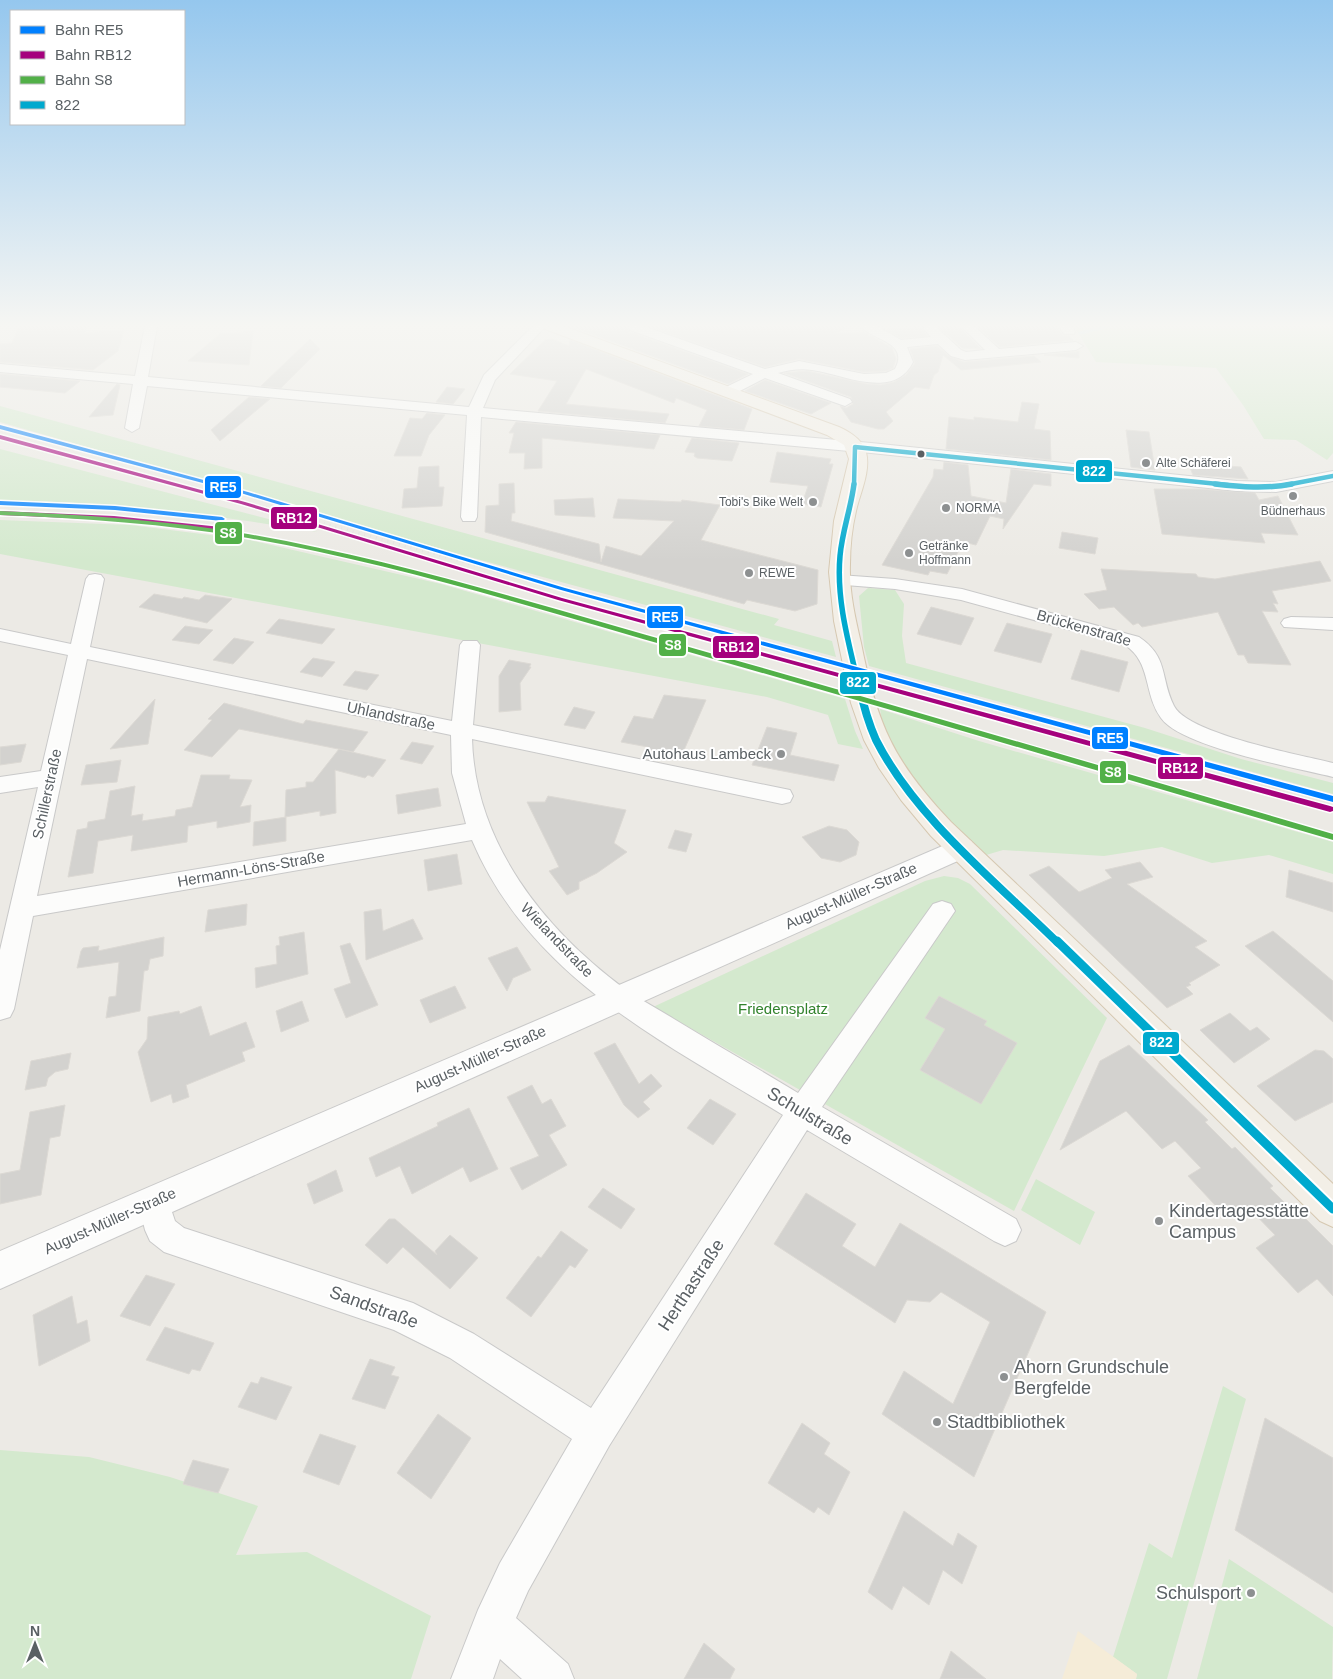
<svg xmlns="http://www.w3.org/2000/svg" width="1333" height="1679" font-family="Arial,sans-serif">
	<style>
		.green { fill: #d4e9ce }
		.sand { fill: #f5ecd8 }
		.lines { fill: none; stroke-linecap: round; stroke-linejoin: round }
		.stream { stroke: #b8e3f7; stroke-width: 3 }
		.building { fill: #d3d2cf; stroke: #dcd9d4 }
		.street-casing { stroke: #c9c9c9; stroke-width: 2 }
		.secondary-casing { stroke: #c9c9c9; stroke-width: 2 }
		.primary-casing { stroke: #d6c8b1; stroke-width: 2 }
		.street { fill: #fcfcfb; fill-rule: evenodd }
		.secondary { fill: #fcfcfb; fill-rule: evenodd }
		.primary { fill: #f3efe7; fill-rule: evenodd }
		.rail-far1 { stroke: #e3e2e2; stroke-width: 2.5; stroke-dasharray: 0.5 4; stroke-linecap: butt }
		.rail { stroke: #e3e2e2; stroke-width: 3; stroke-dasharray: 1 5; stroke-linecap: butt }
		.bus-1-far3-casing { stroke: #fff; stroke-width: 7 }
		.bus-1-far2-casing { stroke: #fff; stroke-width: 9 }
		.bus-1-far1-casing { stroke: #fff; stroke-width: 11 }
		.bus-1-casing { stroke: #fff; stroke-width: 13 }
		.bus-1-far3 { stroke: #00a9ce; stroke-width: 4.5 }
		.bus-1-far2 { stroke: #00a9ce; stroke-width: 5.5 }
		.bus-1-far1 { stroke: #00a9ce; stroke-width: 8 }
		.bus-1 { stroke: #00a9ce; stroke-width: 9 }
		.rail-1-casing { stroke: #fff; stroke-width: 3 }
		.rail-2-casing { stroke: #fff; stroke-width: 3 }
		.rail-3-casing { stroke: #fff; stroke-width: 3 }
		.rail-1 { fill: #0080ff; fill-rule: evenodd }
		.rail-2 { fill: #a5027d; fill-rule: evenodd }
		.rail-3 { fill: #52b048; fill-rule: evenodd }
		.bus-dot { fill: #5a6064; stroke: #fff; stroke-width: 2 }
		.poi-dot { fill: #8d9091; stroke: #fff; stroke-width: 2 }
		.labels { text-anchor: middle; stroke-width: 4; stroke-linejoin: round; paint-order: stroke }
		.far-poi-label { font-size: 12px; fill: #5a6064; stroke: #fff; text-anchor: start }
		.street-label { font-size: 15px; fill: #5a6064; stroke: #fff }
		.poi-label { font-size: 15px; fill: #5a6064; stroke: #fff; text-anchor: end }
		.park-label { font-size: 15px; fill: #31822c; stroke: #fff }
		.near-street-label { font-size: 18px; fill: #5a6064; stroke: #fff }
		.near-poi-label { font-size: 18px; fill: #5a6064; stroke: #fff; text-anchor: start }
		.line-badge { stroke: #fff; stroke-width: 2 }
		.badge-label { font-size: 14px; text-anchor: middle; font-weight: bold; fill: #fff }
	</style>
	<rect width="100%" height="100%" fill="#eceae5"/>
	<path class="green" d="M1074,326H1333V453L1327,460L1296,440L1264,439L1243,405L1216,368L1096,362Z
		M0,406L779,619L774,625L832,641L836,657L466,556L0,422Z
		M0,449L318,532C213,515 107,500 0,501Z
		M0,520L130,525L250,540L441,584L845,699L855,731L863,749L838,744L828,715L767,697L0,554Z
		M868,588L895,590L904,604L902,636L906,663L1145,728L1241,759L1333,783V794L869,666L864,647L859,596Z
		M880,709L979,741L1333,842V874L1269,855L1212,863L1162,847L1104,856L1003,850L976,858L888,754Z
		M944,876L958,878L970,884L1107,1018L1014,1211L653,1007L925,881Z
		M1036,1179L1095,1212L1080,1245L1021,1210Z
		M1223,1386L1246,1399L1167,1679H1136L1137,1674L1113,1657L1149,1543L1172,1558Z
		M0,1450L89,1457L170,1477L258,1506L236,1555L307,1552L431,1616L411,1679H0Z
		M1229,1559L1333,1627L1332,1679H1197Z"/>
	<path class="sand" d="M1078,1631L1137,1674L1136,1679H1062Z"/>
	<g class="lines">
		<path class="stream" d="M1080,333L1109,326"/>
	</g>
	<path class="building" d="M35,326H87L84,333L124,330L118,351L93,370L0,362V344L12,343L19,327Z
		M570,326H627L629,332L748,374L728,384Z
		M648,326H851L834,334L864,332L892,348L896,359L893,368L886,371L864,372L799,359L765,367Z
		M954,326L960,328L981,349L962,348L939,327Z
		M977,326H1056L1062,335L1069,336L1073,340L1000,347Z
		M917,327L922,328L927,336L901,338L887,330Z
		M253,331L249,365L188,361L220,334Z
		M310,339L320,349L281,388L261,386Z
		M552,339L569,346L570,340L752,409L744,430L699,426L707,410L676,398L674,403L586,369L566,404L669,414L665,423L538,411L557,381L510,374L545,340Z
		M937,346L950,357L964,362L1034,356L1041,362L961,370L943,355L938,372L934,375L929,389L915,387L886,412L893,421L884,429H878L851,422L840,406L846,408L853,404L851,397L784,373L807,371L867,384L881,385L894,382L906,375L915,363L910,349Z
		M1079,351V358L1044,355L1076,352Z
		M0,374L80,381L65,393L0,387Z
		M765,380L831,403L811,414L745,391Z
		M117,384L120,385L113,415L89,417Z
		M447,387L465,389L453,404L436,402Z
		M249,397L270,399L220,441L211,430Z
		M1022,402L1039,404L1034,429L1050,431L1051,460L946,449L949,417L974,420V417L1018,422Z
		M427,413L445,415L429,435L421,456H394L410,418L422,419Z
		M516,422L660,435L654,449L542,438V468L524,469L525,453H509L514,433H509Z
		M1126,430L1149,432L1155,470L1131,467Z
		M692,438L739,443L732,461L697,458L694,456L695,453L685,452Z
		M777,452L831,459L829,464H833L821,507L802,504L808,486L770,482Z
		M944,462L968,465L971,496L1006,503L1011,469L1051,474V486L1034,484L1003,529L1004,519L990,516L976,545L963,542L947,574L930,571L928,575L882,565L933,477L934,469L943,470Z
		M1188,463L1241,467L1248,479L1193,475Z
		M439,466V487H444L442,506L402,508L404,489L417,488L419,467Z
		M514,483L515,513H512L511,521L599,544L601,562L606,546L641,556L674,521L613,518L618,499L681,502L682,500L720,505L701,540L818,570L817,604L795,611L747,600L744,604L485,532L486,506L499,505V484Z
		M1154,489H1199L1255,493L1259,500L1278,496L1298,535L1261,533L1265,543L1162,534Z
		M593,498L595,517L555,515L554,500Z
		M1062,532L1098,538L1095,554L1059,548Z
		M1320,561L1331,581L1272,591L1278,604L1273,603L1278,612L1262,611L1291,665L1248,663L1244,655H1238L1218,612L1142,627L1138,623L1133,625L1114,607L1099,609L1084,594L1107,590L1101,569L1196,574L1198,577L1215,579Z
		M154,594L182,599L184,597L199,600L205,595L232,599L207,623L139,607Z
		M931,607L974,618L961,645L917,634Z
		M279,619L335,629L322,644L266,633Z
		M1007,623L1052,634L1041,663L994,651Z
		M185,626L213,630L199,644L172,640Z
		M234,638L254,642L233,664L213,660Z
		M1081,650L1128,662L1119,692L1071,679Z
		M313,658L335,662L322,677L300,672Z
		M509,660L531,664L529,667H531L520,683L521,710L499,712V676Z
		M355,671L379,675L367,690L343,685Z
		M664,695L706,700L681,757L646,750L648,747L621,742L634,716L653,719Z
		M155,699L148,744L110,749Z
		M224,703L303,724L306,720L368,732L353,752L239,729L212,757L184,750L212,720L208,719Z
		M574,707L595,712L585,729L564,725Z
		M767,727L797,733L790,755L839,765L834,781L752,765Z
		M412,742L434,746L422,764L400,759Z
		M26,744L21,762L0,765V747Z
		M339,749L386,760L373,777L368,775L365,778L335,770L336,813L320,816V811L285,817L286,790L306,787V782H313Z
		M121,760L117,782L81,785L86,765Z
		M201,775H230L229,779L252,780L240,807L251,805L250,822L217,828V821L188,826L187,842L131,851L133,835L98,841L93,873L68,877L77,830L87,828L88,822L105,819L110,791L135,786L131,816L143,814L142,821L175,816L176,810L192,807Z
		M438,788L441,806L398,814L396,795Z
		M548,796L626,810L614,843L627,852L597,873L579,882V889L567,895L549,871L559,867L527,802H545Z
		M286,817V841L253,846L254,822Z
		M829,826L847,830L859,842L856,855L840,862L821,858L802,837Z
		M675,830L692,834L686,852L668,848Z
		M457,854L462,884L428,891L424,860Z
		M1140,862L1153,877L1127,884L1207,941L1195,947L1220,965L1189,983L1191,985L1186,987L1193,994L1167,1008L1029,875L1049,866L1079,892L1112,878L1105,870Z
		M1289,870L1333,883V912L1286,897Z
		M247,904L246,925L205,932L208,910Z
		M381,909L383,931L413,919L423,939L366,960L364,912Z
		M1273,931L1333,981V1022L1245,946Z
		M304,932L308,974L256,988L255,968L277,964L276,946L280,945L279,937Z
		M164,937L163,956L150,959L148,970L144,971L140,1011L106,1018L109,997L116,996L119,962L77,968L81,951L83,948L99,946L98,951Z
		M350,943L378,1005L346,1018L334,989L351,983L340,946Z
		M517,947L531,970L513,978L507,991L488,958Z
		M455,986L466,1008L430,1023L420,1000Z
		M939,996L987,1021L984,1025L1017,1043L981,1104L920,1070L945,1029L925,1018Z
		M302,1001L309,1021L281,1032L276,1011Z
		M201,1006L210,1036L246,1022L255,1047L242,1052L245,1061L186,1085L189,1097L173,1103L171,1094L151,1102L138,1052L147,1039L148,1017L179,1011L180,1014Z
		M1230,1013L1250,1031L1257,1027L1270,1039L1234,1063L1200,1030Z
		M615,1043L639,1084L651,1074L662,1086L643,1102L650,1109L638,1118L624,1105L594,1053Z
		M1129,1045L1208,1120L1205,1122L1232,1149L1235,1147L1273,1186L1270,1188L1300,1218L1303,1216L1333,1246V1296L1317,1279L1298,1293L1256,1248L1275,1235L1247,1206L1226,1217L1188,1176L1201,1168L1175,1141L1162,1149L1126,1111L1060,1150L1100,1061Z
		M1315,1050L1324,1051L1333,1059V1102L1295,1121L1257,1086Z
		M71,1053L68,1069L55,1072L48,1078L46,1086L25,1090L31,1061Z
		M532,1085L542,1104L551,1099L566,1126L549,1135L567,1165L522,1190L510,1168L539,1156L507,1097Z
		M710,1099L736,1114L713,1145L687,1128Z
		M65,1105L60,1136L50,1138L41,1195L0,1204V1174L20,1170L30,1112Z
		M469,1108L498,1169L470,1182L463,1167L412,1194L400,1166L376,1177L369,1158L438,1126L437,1123Z
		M336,1170L343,1191L314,1204L307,1184Z
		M603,1188L635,1209L621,1229L588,1207Z
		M806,1193L856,1224L842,1246L875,1267L900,1223L1046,1312L974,1477L882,1414L904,1371L953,1404L990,1322L941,1292L930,1302L907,1300L895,1323L774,1244Z
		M389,1219H395L437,1255L435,1251L450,1235L478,1258L450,1289L403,1247L387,1264L365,1245Z
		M561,1231L588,1250L575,1268L570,1265L531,1317L506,1298L538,1256L541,1258Z
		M146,1275L175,1284L150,1326L120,1316Z
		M72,1296L77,1324L87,1320L90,1341L39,1366L33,1315Z
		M165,1327L214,1343L200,1371L192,1369L189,1374L146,1360Z
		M370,1359L395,1367L391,1375L399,1377L385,1409L352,1399Z
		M261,1377L292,1387L276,1420L238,1407L251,1382L258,1384Z
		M438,1414L471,1438L431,1499L397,1473Z
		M1265,1418L1333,1458V1593L1235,1530Z
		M802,1423L830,1443L824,1454L850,1472L829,1515L818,1507L814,1513L768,1483Z
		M320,1434L356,1446L339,1485L303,1472Z
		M193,1460L229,1469L218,1493L183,1484Z
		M904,1511L953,1546L958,1533L977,1546L962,1584L943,1570L929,1605L903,1586L892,1610L868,1592Z
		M704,1643L735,1669L730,1679H684Z
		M951,1651L986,1679H940Z"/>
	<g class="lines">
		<defs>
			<path id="street" d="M145,326H157L148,377L469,407L484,375L533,326H546L495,380L483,408L871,443L1237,481L1276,482L1333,471V481L1276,492L1237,491L871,453L481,417L477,517L475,521H463L461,517L467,415L147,386L139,428L132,432L125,428L133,384L0,372V364L135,376Z
				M629,326H643L765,369L799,361L864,374L886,373L895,369C910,341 870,340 861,326H877L901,340L931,337L924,329L925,326H937V328L961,350L966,352L985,350L961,326H974L999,349L1076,342L1083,346L1076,350L965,360L951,356L938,344L907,347L913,362C894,401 843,374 812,370C800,368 789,370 778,373L850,399L852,402L845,406L765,378L732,395H722L720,392L722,389L753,374L630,330Z
				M1059,326H1071L1075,331L1074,334H1064Z
				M95,574L101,575L104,579L90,647L452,721L460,645L463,641H477L480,645L473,725L790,790L793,796L790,802L782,804L472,739C475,844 545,930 625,989C641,1000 658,1009 674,1019C715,1044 757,1068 798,1093L933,904L942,901L951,904L955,911L822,1107L1016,1219L1021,1230L1016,1241L1005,1246L994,1241L807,1130L609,1446L528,1591L516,1618L568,1664L574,1679H522L500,1659L493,1679H451L478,1610L500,1563L572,1439L450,1358L394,1330L164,1252L150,1241L145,1230L138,1202L143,1191L154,1187L165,1191L175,1221L184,1228L413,1303L474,1334L591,1408L783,1115C663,1042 530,977 472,840L33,916L14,1009L10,1017L0,1020V950L38,787L0,793V777L41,771L68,655L0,641V629L71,644L86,579L89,575ZM87,659L451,735L452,773L466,824L37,896Z
				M839,575L895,579L962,589L1139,637C1169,657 1160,678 1174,706C1188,734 1301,755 1333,763V777C1296,768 1181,747 1161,718C1143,693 1152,663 1125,645L961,600L895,589L833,584L830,580L833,576Z
				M1291,617L1333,618V630L1284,627L1281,623L1284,619Z"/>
			<path id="secondary" d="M961,838L971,841L975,848L971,855L0,1289V1251Z"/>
			<path id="primary" d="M543,326H563L839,427C850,432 862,439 866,452C871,471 860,493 856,511C852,528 850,547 850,564C849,591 855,617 861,643C877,724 893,761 951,822L1333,1184V1227L1320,1221L931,836L901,800L879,768L864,740L851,703L834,621L829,572L834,521L849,459L844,445L827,435L545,329Z"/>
		</defs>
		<use href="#street" class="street-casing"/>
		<use href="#secondary" class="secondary-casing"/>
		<use href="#primary" class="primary-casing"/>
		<use href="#street" class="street"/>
		<use href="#secondary" class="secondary"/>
		<use href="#primary" class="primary"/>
		<path class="rail-far1" d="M0,435L183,485"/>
		<path class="rail" d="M179,484L563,589"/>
		<defs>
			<path id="bus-1-far3" d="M855,447L1228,485
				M854,485L855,447
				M1286,485L1333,476"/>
			<path id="bus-1-far2" d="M854,484C851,508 842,532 840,556C836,600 849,644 859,687
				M1215,484C1241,487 1266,489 1292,484"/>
			<path id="bus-1-far1" d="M859,685C863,704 868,722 876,740C915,817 996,882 1058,943"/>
			<path id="bus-1" d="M1057,941L1333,1209"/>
		</defs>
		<use href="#bus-1-far3" class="bus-1-far3-casing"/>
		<use href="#bus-1-far2" class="bus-1-far2-casing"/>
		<use href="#bus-1-far1" class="bus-1-far1-casing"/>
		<use href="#bus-1" class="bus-1-casing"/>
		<use href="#bus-1-far3" class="bus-1-far3"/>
		<use href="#bus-1-far2" class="bus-1-far2"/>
		<use href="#bus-1-far1" class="bus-1-far1"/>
		<use href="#bus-1" class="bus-1"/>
		<defs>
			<path id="rail-1" d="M0,425L248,492L565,588L1333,796V802L561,590L244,494L0,429Z
				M0,501L115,506L222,517L225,519L222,521L115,510L0,505Z"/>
			<path id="rail-2" d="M0,435L245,502L562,598L1330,806L1333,807V811L1330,812L558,600L241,504L0,439Z
				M0,511L114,516L221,527L224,529L221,531L114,520L0,515Z"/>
			<path id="rail-3" d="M0,511C83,515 166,520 248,534C397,560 543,606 689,647C904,708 1119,771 1333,834V840C1119,777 904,713 689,652C543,611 398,564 248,538C166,524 83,518 0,515Z"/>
		</defs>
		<use href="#rail-1" class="rail-1-casing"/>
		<use href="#rail-2" class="rail-2-casing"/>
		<use href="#rail-3" class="rail-3-casing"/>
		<use href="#rail-1" class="rail-1"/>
		<use href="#rail-2" class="rail-2"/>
		<use href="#rail-3" class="rail-3"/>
	</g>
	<linearGradient id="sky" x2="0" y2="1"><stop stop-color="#95c7ee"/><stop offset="0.58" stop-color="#f6f6f3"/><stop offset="1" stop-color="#f6f6f3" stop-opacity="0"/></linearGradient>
	<rect width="1333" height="561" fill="url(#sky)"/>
	<circle class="bus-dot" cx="921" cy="454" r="4.5"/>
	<g class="poi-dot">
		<circle cx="1146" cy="463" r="5"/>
		<circle cx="1293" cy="496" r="5"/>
		<circle cx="813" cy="502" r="5"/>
		<circle cx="946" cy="508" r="5"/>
		<circle cx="909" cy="553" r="5"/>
		<circle cx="749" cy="573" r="5"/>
		<circle cx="781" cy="754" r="5"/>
		<circle cx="1159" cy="1221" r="5"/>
		<circle cx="1004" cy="1377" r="5"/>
		<circle cx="937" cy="1422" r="5"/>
		<circle cx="1251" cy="1593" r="5"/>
	</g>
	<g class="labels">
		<g class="far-poi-label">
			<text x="1156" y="467">Alte Schäferei</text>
			<text x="803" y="506" text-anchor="end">Tobi's Bike Welt</text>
			<text x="956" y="512">NORMA</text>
			<text x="1293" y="515" text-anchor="middle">Büdnerhaus</text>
			<text x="919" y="550">Getränke<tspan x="919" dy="14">Hoffmann</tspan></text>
			<text x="759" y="577">REWE</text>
		</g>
		<g class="street-label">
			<text transform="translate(1084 628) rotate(16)" y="5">Brückenstraße</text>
			<text transform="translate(391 716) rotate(12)" y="5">Uhlandstraße</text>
			<text transform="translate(47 794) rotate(-78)" y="5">Schillerstraße</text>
			<text transform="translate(251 869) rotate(-10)" y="5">Hermann-Löns-Straße</text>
			<text transform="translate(851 896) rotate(-24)" y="5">August-Müller-Straße</text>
			<text transform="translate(557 940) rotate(46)" y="5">Wielandstraße</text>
			<text transform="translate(480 1059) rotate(-24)" y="5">August-Müller-Straße</text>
			<text transform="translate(110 1221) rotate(-24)" y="5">August-Müller-Straße</text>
		</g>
		<g class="poi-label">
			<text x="771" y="759">Autohaus Lambeck</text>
		</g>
		<g class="park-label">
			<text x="783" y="1014">Friedensplatz</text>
		</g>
		<g class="near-street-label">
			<text transform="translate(810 1116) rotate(31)" y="6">Schulstraße</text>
			<text transform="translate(691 1285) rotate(-57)" y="6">Herthastraße</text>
			<text transform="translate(374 1307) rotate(20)" y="6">Sandstraße</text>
		</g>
		<g class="near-poi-label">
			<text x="1169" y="1217">Kindertagesstätte<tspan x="1169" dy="21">Campus</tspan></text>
			<text x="1014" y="1373">Ahorn Grundschule<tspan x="1014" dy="21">Bergfelde</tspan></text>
			<text x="947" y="1428">Stadtbibliothek</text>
			<text x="1241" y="1599" text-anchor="end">Schulsport</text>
		</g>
	</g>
	<g class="line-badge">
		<rect x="1075" y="459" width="38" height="24" rx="5" fill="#00a9ce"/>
		<rect x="204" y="475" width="38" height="24" rx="5" fill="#0080ff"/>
		<rect x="270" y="506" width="48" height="24" rx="5" fill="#a5027d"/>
		<rect x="214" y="521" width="29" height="24" rx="5" fill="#52b048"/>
		<rect x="646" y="605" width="38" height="24" rx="5" fill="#0080ff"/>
		<rect x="658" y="633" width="29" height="24" rx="5" fill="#52b048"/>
		<rect x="712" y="635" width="48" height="24" rx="5" fill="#a5027d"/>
		<rect x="839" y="671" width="38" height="24" rx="5" fill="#00a9ce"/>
		<rect x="1091" y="726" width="38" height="24" rx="5" fill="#0080ff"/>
		<rect x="1157" y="756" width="47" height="24" rx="5" fill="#a5027d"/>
		<rect x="1099" y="760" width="28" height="24" rx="5" fill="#52b048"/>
		<rect x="1142" y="1031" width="38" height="24" rx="5" fill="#00a9ce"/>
	</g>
	<g class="badge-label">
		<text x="1094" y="476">822</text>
		<text x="223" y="492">RE5</text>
		<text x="294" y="523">RB12</text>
		<text x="228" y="538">S8</text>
		<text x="665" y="622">RE5</text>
		<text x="673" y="650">S8</text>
		<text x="736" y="652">RB12</text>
		<text x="858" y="687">822</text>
		<text x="1110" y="743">RE5</text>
		<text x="1180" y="773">RB12</text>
		<text x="1113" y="777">S8</text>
		<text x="1161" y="1047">822</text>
	</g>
	<rect x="10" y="10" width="175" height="115" fill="#ffffff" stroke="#bdbfc1"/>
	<rect x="20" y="26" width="25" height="8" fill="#0080ff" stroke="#bdbfc1"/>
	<text x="55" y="35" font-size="15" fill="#5a6064">Bahn RE5</text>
	<rect x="20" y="51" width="25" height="8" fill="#a5027d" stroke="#bdbfc1"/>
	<text x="55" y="60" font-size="15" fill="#5a6064">Bahn RB12</text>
	<rect x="20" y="76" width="25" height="8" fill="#52b048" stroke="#bdbfc1"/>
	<text x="55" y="85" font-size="15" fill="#5a6064">Bahn S8</text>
	<rect x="20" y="101" width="25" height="8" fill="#00a9ce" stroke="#bdbfc1"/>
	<text x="55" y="110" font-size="15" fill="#5a6064">822</text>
	<g transform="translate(35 1644)" stroke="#ffffff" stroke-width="4" paint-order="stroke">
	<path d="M0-4L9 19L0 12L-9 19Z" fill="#5a6064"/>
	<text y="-8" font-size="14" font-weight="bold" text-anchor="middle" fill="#5a6064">N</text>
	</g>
</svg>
